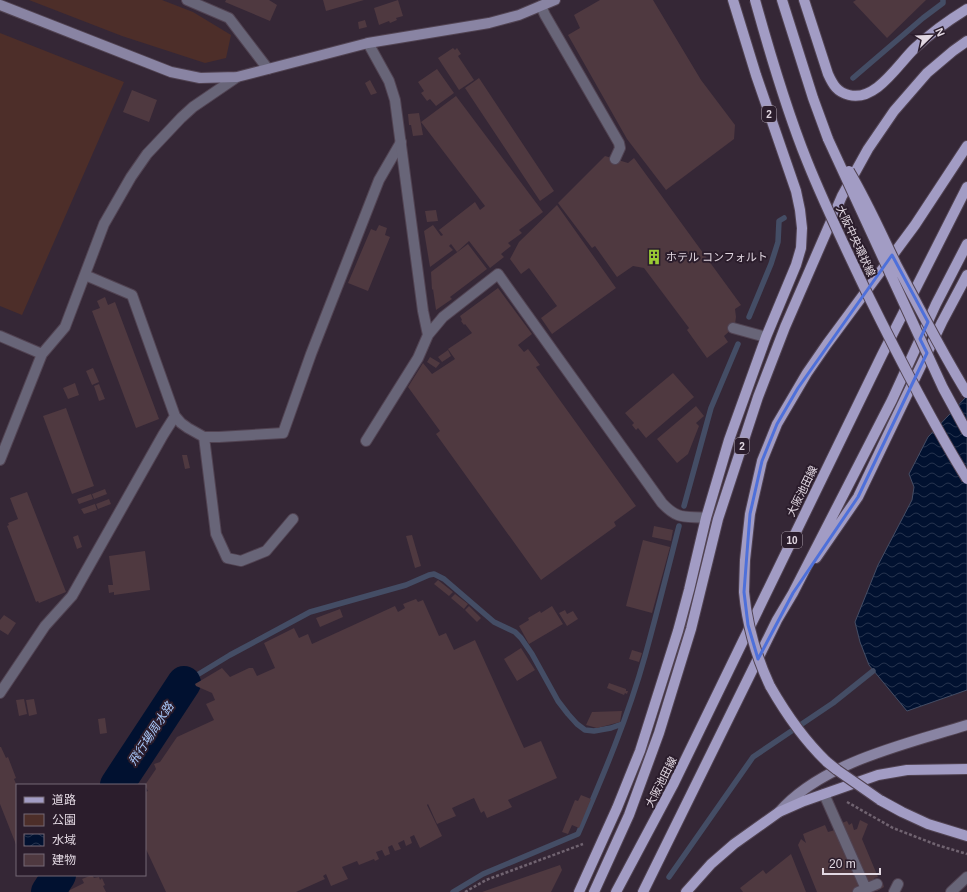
<svg xmlns="http://www.w3.org/2000/svg" width="967" height="892" font-family="Arial,'Noto Sans JP',sans-serif">
	<style>
		.green { fill: #4d2e29 }
		.water { fill: url(#water-waves); stroke: #444d65 }
		.lines { fill: none; stroke-linecap: round; stroke-linejoin: round }
		.stream { stroke: #444d65; stroke-width: 5.5 }
		.river { stroke: #011130; stroke-width: 34 }
		.building { fill: #4f3940 }
		.lane-casing { stroke: #514352; stroke-width: 12 }
		.street-casing { stroke: #514352; stroke-width: 12 }
		.secondary-casing { stroke: #514352; stroke-width: 12 }
		.primary-casing { stroke: #514352; stroke-width: 12 }
		.path { stroke: #706370; stroke-width: 2.5; stroke-dasharray: 3 2; stroke-linecap: butt }
		.lane { stroke: #686578; stroke-width: 10 }
		.street { stroke: #686578; stroke-width: 10 }
		.secondary { stroke: #8984a3; stroke-width: 10 }
		.primary { stroke: #a29cc4; stroke-width: 10 }
		.primary-bridge-casing { stroke: #514352; stroke-width: 12; stroke-linecap: butt }
		.primary-bridge { stroke: #a29cc4; stroke-width: 10 }
		.marked { fill: none; stroke: #4e70da; stroke-width: 3; stroke-linejoin: round }
		.labels { text-anchor: middle; stroke-width: 4; stroke-linejoin: round; paint-order: stroke }
		.shield { fill: #2b1d2c; stroke: #aba0ab; stroke-width: 1 }
		.shield-label { font-size: 10px; font-weight: bold; fill: #e2d8e2 }
		.street-label { font-size: 11px; fill: #e2d8e2; stroke: #2b1d2c }
		.poi-label { font-size: 11px; fill: #e2d8e2; stroke: #2b1d2c; text-anchor: start }
		.water-label { font-size: 12px; font-style: italic; fill: #a8c7f9; stroke: #2b1d2c }
	</style>
	<defs>
		<pattern id="water-waves" width="16" height="10" patternUnits="userSpaceOnUse"><rect width="16" height="10" fill="#011130"/><path d="M0 5q4-4 8 0t8 0" fill="none" stroke="#26334e"/></pattern>
	</defs>
	<rect width="100%" height="100%" fill="#352736"/>
	<path class="green" d="M29,0H162L193,12L231,35L226,58L205,63L122,36Z
		M0,33L124,82L22,315L0,306Z"/>
	<path class="water" d="M967,396V690L907,711L869,665L860,642L855,622L878,565L912,500L914,487L909,474L928,437Z"/>
	<g class="lines">
		<path class="stream" d="M853,78L923,18L943,3V0
			M749,317L771,264L778,242L779,221L784,218
			M684,506L711,408L738,344
			M184,683L230,655L310,612L406,585L429,575L434,574L444,579L494,622L515,632L521,638L532,654L558,701L568,714L577,724L585,730L594,731L611,728L622,724
			M669,877L753,757L833,703L873,671
			M453,892L483,874L578,834C603,776 628,717 645,656C657,613 668,569 679,526"/>
		<path class="river" d="M117,785L184,683
			M48,892L59,875"/>
	</g>
	<path class="building" d="M226,0H269L277,5L270,21L225,2Z
		M323,0H364L326,11Z
		M398,0L403,16L396,18L397,20L390,23L389,21L379,25L374,8Z
		M600,0H653L701,80L735,125L734,139L666,190L627,139L568,35L580,28L574,15Z
		M856,0H926L887,38L853,2Z
		M365,20L367,27L359,29L358,22Z
		M453,48L455,50L457,48L461,54L458,56L474,80L459,90L438,58Z
		M437,69L454,93L436,106L430,99L427,101L421,93L424,91L418,82Z
		M479,78L554,191L540,201L465,88Z
		M370,80L377,93L371,95L365,83Z
		M132,90L157,100L149,122L123,112Z
		M456,96L543,212L519,230L522,233L508,243L511,246L501,254L504,257L490,268L469,241L457,252L451,244L449,246L453,250L430,267L424,231L433,225L441,236L443,235L439,230L475,202L480,210L485,206L421,122Z
		M419,113L423,135L413,136L411,125H409L408,114Z
		M605,156L628,163L634,158L741,305L735,309L736,317L735,324L732,329L724,336L728,342L707,358L687,330L689,328L644,268L633,266L617,277L595,246L592,248L558,203Z
		M557,205L616,288L552,334L541,318L557,306L529,268L521,274L510,259L519,242Z
		M436,210L438,221L427,222L425,211Z
		M379,225L387,228L385,235L390,237L368,291L348,283L371,229L376,231Z
		M468,244L487,269L450,297L452,299L436,310L433,289L432,290L431,272Z
		M498,288L532,334L518,345L524,352L528,349L540,365L536,367L636,506L614,522L616,526L541,580L436,434L440,431L408,387L423,363L432,374L455,359L448,349L472,333L465,324L464,325L461,321L462,320L460,316Z
		M105,297L108,305L115,302L159,419L136,428L92,311L100,308L97,301Z
		M448,350L451,356L442,362L438,357Z
		M430,357L440,363L436,368L427,362Z
		M93,368L99,382L92,385L86,371Z
		M673,373L694,397L646,438L638,428L636,430L632,425L634,423L625,413Z
		M75,383L79,395L68,399L63,388Z
		M99,384L105,399L99,401L94,386Z
		M696,406L704,416L696,423L699,426L688,454L677,463L657,439Z
		M66,408L94,486L72,494L43,416Z
		M182,455H187L190,468L185,469Z
		M105,489L107,494L94,499L92,494Z
		M27,492L66,592L39,603L38,601L36,602L7,526L9,525L8,523L18,519L10,498Z
		M91,494L93,499L79,504L77,499Z
		M109,499L111,504L98,509L96,504Z
		M95,504L97,510L84,514L81,509Z
		M654,526L673,530L671,541L652,537Z
		M78,535L82,547L77,549L73,537Z
		M412,535L421,566L415,568L406,536Z
		M643,540L670,547L652,613L626,606Z
		M145,551L150,590L114,595V592L109,593L108,585H113L109,556Z
		M438,580L453,592L449,596L434,584Z
		M455,594L468,604L464,609L451,598Z
		M416,599L418,602L423,600L439,636L446,633L454,650L475,640L524,748L541,741L557,778L508,800L512,807L487,818L484,811L481,813L474,798L452,808L456,816L437,824L428,804L427,805L442,836L420,848L414,835L410,837L412,843L406,846L404,840L398,843L401,849L395,851L392,845L388,847L390,854L385,856L382,850L376,852L379,859L375,861L374,859L359,865L357,861L342,867L348,879L331,886L326,874L323,876L325,879L296,892H166L145,847V792L148,791L145,785L156,769L154,764L160,762L177,737L214,720L206,704L215,700L212,693L196,686L195,684L222,668L230,677L249,668H253L257,676L275,668L264,643L294,628L299,638L308,634L312,644L395,606L398,612L405,608L403,604Z
		M469,606L481,618L477,622L465,610Z
		M552,606L563,624L529,644L519,626L529,620L528,618L540,611L541,613Z
		M340,609L343,617L320,627L316,618Z
		M565,610L567,614L573,611L578,619L567,626L559,613Z
		M4,615L16,623L8,635L0,630V620Z
		M521,648L535,670L517,681L504,659Z
		M632,650L642,653L639,662L629,659Z
		M609,683L626,689V691H628L627,694L625,693L624,695L607,688Z
		M24,699L27,714L19,716L16,700Z
		M34,699L37,714L29,716L26,700Z
		M622,711L620,722L597,728L586,725L592,712Z
		M105,718L107,733L100,734L98,719Z
		M0,747H1L6,758L8,757L16,778L14,779L17,786V847L0,804Z
		M581,795L591,799L579,828L572,825L568,834L562,832L575,800L578,801Z
		M860,820L868,824L862,839L878,877L874,878L877,885L881,882L883,883L884,887L877,891L874,890L870,892H817L798,845L801,839L806,843L803,834L825,825L828,832L835,830L834,826L847,821L849,825L852,823L854,830L857,829Z
		M791,854L806,892H743L740,888L763,870L766,874Z
		M560,865L562,870L551,892H482Z
		M92,875L94,878L99,877L100,880L102,878L105,885L103,886L106,892H69L70,890L84,883L82,879Z"/>
	<g class="lines">
		<defs>
			<path id="lane" d="M541,6L545,15L619,143L620,148L615,159
				M85,275L132,295L175,416L181,423L188,428L204,437H219L283,433L311,354L379,180L401,142
				M733,328L766,337
				M0,336L42,354
				M204,437L216,534L227,558L241,561L266,551L293,519
				M0,460L42,354L65,327L104,224L131,177L147,154L181,118L193,107L237,77
				M0,693L45,626L72,596L163,435L175,416
				M824,794L866,889
				M858,892L877,884
				M894,892L898,884"/>
			<path id="street" d="M187,0L229,18L268,69
				M368,43L389,81L395,100L423,311L428,335L443,317L498,274L662,503C678,520 684,516 706,518
				M366,441L418,358L428,335
				M951,892L967,877"/>
			<path id="secondary" d="M0,5L171,72L200,78L237,77L368,43L489,23L519,15L555,0
				M779,812C823,762 906,744 967,725"/>
			<path id="primary" d="M782,0L813,98L828,139
				M804,0L828,74C833,85 837,92 849,95C876,102 898,64 915,48C931,33 949,20 967,9
				M816,558L858,497L942,322L967,275
				M744,592L745,560L750,514L762,461L777,424L807,373L827,344L915,225L967,146
				M770,686C786,714 804,740 827,762
				M880,800L902,812L928,824L967,836
				M579,892L617,808L640,751L678,631L689,590L706,518L729,440L766,337L796,265L801,248L802,228L800,210L796,191L756,75L733,0
				M594,892L629,815L659,733L691,629L718,519L758,397L785,327L842,196L868,149L894,111L927,73L953,51L967,41
				M616,892L673,785L882,355L967,187
				M643,892L777,620L793,593L892,400L936,304L967,244
				M686,892L711,864L734,844L779,812L804,801L878,775L907,770L967,769"/>
		</defs>
		<use href="#lane" class="lane-casing"/>
		<use href="#street" class="street-casing"/>
		<use href="#secondary" class="secondary-casing"/>
		<use href="#primary" class="primary-casing"/>
		<path class="path" d="M847,802L893,828L937,845L967,854
			M465,892L486,880L583,844"/>
		<use href="#lane" class="lane"/>
		<use href="#street" class="street"/>
		<use href="#secondary" class="secondary"/>
		<use href="#primary" class="primary"/>
		<defs>
			<path id="primary-bridge" d="M755,0C770,54 786,109 807,161C825,206 846,249 867,293C898,356 930,419 967,479
				M828,139L943,388L967,432
				M849,171C867,201 881,233 896,264C919,307 941,351 967,393
				M744,592C747,625 756,656 770,686
				M827,762L837,770L880,800"/>
		</defs>
		<use href="#primary-bridge" class="primary-bridge-casing"/>
		<use href="#primary-bridge" class="primary-bridge"/>
	</g>
	<path class="marked" d="M892,255L928,322L920,339L927,353L858,497L793,593L758,659L748,625L744,592L750,514L762,461L777,424L798,388Z"/>
	<defs>
		<symbol id="building-bare" viewBox="-9 -9 18 18"><path d="M-4-6H4V6H1V3H-1V6H-4ZM-2.5-4.3h1.7v1.8h-1.7ZM.8-4.3h1.7v1.8H.8ZM-2.5-1h1.7V.8h-1.7ZM.8-1h1.7V.8H.8Z" fill="#9acb34" stroke="#2b1d2c" stroke-width="2.5" paint-order="stroke"/></symbol>
	</defs>
	<g fill-rule="evenodd">
		<use href="#building-bare" x="643" y="246" width="22" height="22"/>
	</g>
	<g class="labels">
		<g class="shield">
			<rect x="762" y="106" width="14" height="16" rx="3"/>
			<rect x="735" y="438" width="14" height="16" rx="3"/>
			<rect x="782" y="532" width="20" height="16" rx="3"/>
		</g>
		<g class="shield-label">
			<text x="769" y="118">2</text>
			<text x="742" y="450">2</text>
			<text x="792" y="544">10</text>
		</g>
		<g class="street-label">
			<text transform="translate(856 241) rotate(65)" y="4">大阪中央環状線</text>
			<text transform="translate(802 491) rotate(-64)" y="4">大阪池田線</text>
			<text transform="translate(661 782) rotate(-63)" y="4">大阪池田線</text>
		</g>
		<g class="poi-label">
			<text x="666" y="261">ホテル コンフォルト</text>
		</g>
		<g class="water-label">
			<text transform="translate(151 734) rotate(-57)" y="4">飛行場周水路</text>
		</g>
	</g>
	<rect x="16" y="784" width="130" height="92" fill="#2b1d2c" stroke="#746875"/>
	<rect x="24" y="797" width="20" height="6" fill="#a29cc4" stroke="#746875"/>
	<text x="52" y="804" font-size="12" fill="#e2d8e2">道路</text>
	<rect x="24" y="814" width="20" height="12" fill="#4d2e29" stroke="#746875"/>
	<text x="52" y="824" font-size="12" fill="#e2d8e2">公園</text>
	<rect x="24" y="834" width="20" height="12" fill="url(#water-waves)" stroke="#746875"/>
	<text x="52" y="844" font-size="12" fill="#e2d8e2">水域</text>
	<rect x="24" y="854" width="20" height="12" fill="#4f3940" stroke="#746875"/>
	<text x="52" y="864" font-size="12" fill="#e2d8e2">建物</text>
	<g transform="translate(931 36) rotate(67)" stroke="#2b1d2c" stroke-width="3" paint-order="stroke">
	<path d="M0-3L7 15L0 10L-7 15Z" fill="#e2d8e2"/>
	<text y="-6" font-size="11" font-weight="bold" text-anchor="middle" fill="#e2d8e2">N</text>
	</g>
	<path d="M823 868v6h57v-6" fill="none" stroke="#e2d8e2" stroke-width="2"/>
	<text x="829" y="868" font-size="12" fill="#e2d8e2" stroke="#2b1d2c" stroke-width="3" paint-order="stroke">20 m</text>
</svg>
